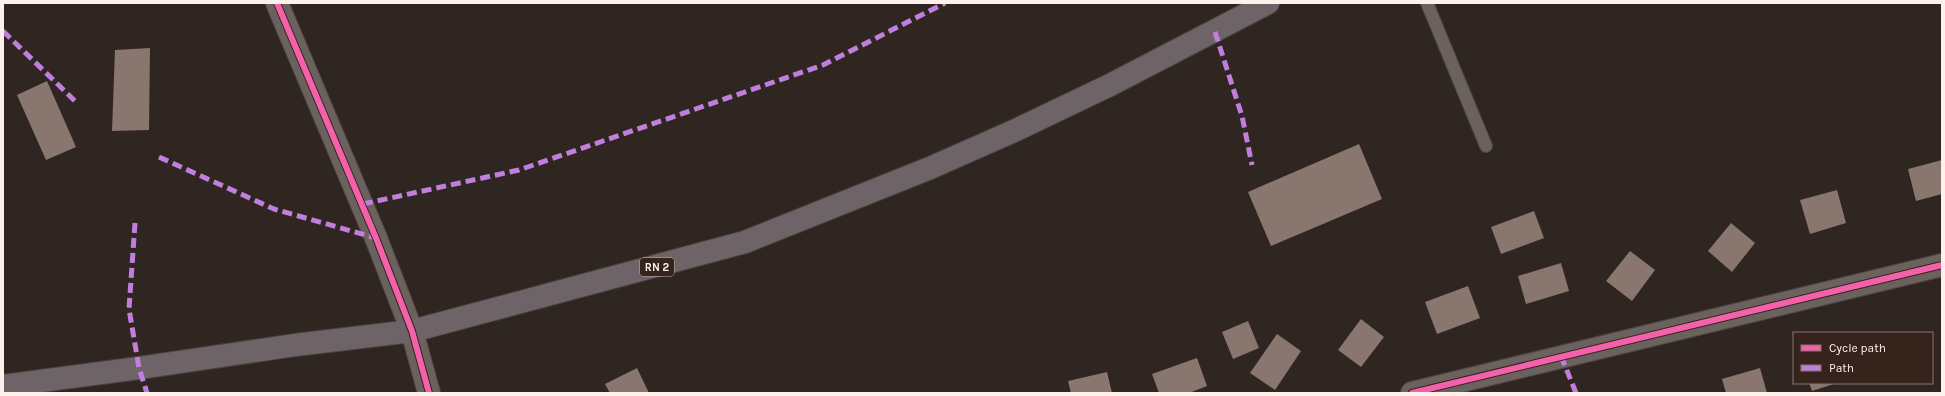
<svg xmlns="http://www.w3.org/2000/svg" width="1945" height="396" font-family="Karla,sans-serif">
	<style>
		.building { fill: #89766f }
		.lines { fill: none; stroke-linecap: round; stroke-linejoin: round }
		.service-casing { stroke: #4d4441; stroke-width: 14 }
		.minor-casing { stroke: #4d4441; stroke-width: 24 }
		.primary-casing { stroke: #4d4441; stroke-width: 24 }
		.service { stroke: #6b625f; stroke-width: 12 }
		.minor { stroke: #6b625f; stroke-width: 22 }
		.primary { stroke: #6e6467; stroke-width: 22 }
		.quiet { stroke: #c07fdc; stroke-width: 5; stroke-dasharray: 10 5; stroke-linecap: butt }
		.cycleway-casing { stroke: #36231b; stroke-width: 8 }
		.cycleway { stroke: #f560ab; stroke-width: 6 }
		.labels { text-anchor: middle; stroke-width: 4; stroke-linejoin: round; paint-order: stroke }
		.shield { fill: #36231b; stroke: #c2b3ad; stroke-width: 1 }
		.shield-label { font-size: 11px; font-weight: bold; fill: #fef1ec }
	</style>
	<rect width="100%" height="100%" fill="#302621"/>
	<path class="building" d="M150,48L149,130L112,131L115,50Z
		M47,81L76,147L46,160L17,95Z
		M1359,144L1382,199L1271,246L1248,192Z
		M1942,160V194L1916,201L1908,169Z
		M1837,190L1846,223L1810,234L1800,200Z
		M1534,211L1544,238L1501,254L1491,227Z
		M1731,223L1755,243L1732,272L1708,251Z
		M1630,251L1655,270L1632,301L1606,281Z
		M1561,263L1569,291L1526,304L1518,276Z
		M1468,286L1480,318L1437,334L1425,302Z
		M1361,319L1384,337L1361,367L1338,350Z
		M1248,321L1259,348L1233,359L1222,332Z
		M1277,334L1301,351L1275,390L1250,373Z
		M1197,358L1207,386L1189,393H1159L1152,374Z
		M637,368L649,393H610L605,384Z
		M1760,368L1767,393H1726L1722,379Z
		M1107,372L1112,393H1071L1068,381Z
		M1809,383H1837L1812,391Z"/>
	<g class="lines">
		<defs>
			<path id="service" d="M1427,3L1486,146"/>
			<path id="minor" d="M277,3L376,238L412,331L429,393
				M1412,393L1942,265"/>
			<path id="primary" d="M3,386L139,368L295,345L412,331L745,242L930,168L1016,130L1110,85L1268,3"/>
		</defs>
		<use href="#service" class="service-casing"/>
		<use href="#minor" class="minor-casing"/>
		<use href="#primary" class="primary-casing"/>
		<use href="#service" class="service"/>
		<use href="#minor" class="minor"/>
		<use href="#primary" class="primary"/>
		<path class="quiet" d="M3,31L77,103
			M1215,32L1242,116L1252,165
			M159,157L274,209L376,238
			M363,204L519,170L823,65L945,3
			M135,223L129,309L139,368L147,393
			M1561,356L1576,393"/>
		<defs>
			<path id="cycleway" d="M277,3L376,238L412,331L429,393
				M1412,393L1942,265"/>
		</defs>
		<use href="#cycleway" class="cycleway-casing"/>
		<use href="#cycleway" class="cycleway"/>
	</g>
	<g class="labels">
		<rect class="shield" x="640" y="258" width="34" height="18" rx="3"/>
		<g class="shield-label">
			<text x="657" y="271">RN 2</text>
		</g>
	</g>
	<rect width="1945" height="396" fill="none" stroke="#fef1ec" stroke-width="8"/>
	<rect x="1793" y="332" width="140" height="52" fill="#36231b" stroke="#86756f"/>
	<rect x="1801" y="345" width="20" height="6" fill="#f560ab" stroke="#86756f"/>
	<text x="1829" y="352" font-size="12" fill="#fef1ec">Cycle path</text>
	<rect x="1801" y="365" width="20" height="6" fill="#c07fdc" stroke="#86756f"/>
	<text x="1829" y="372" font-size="12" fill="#fef1ec">Path</text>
</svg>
